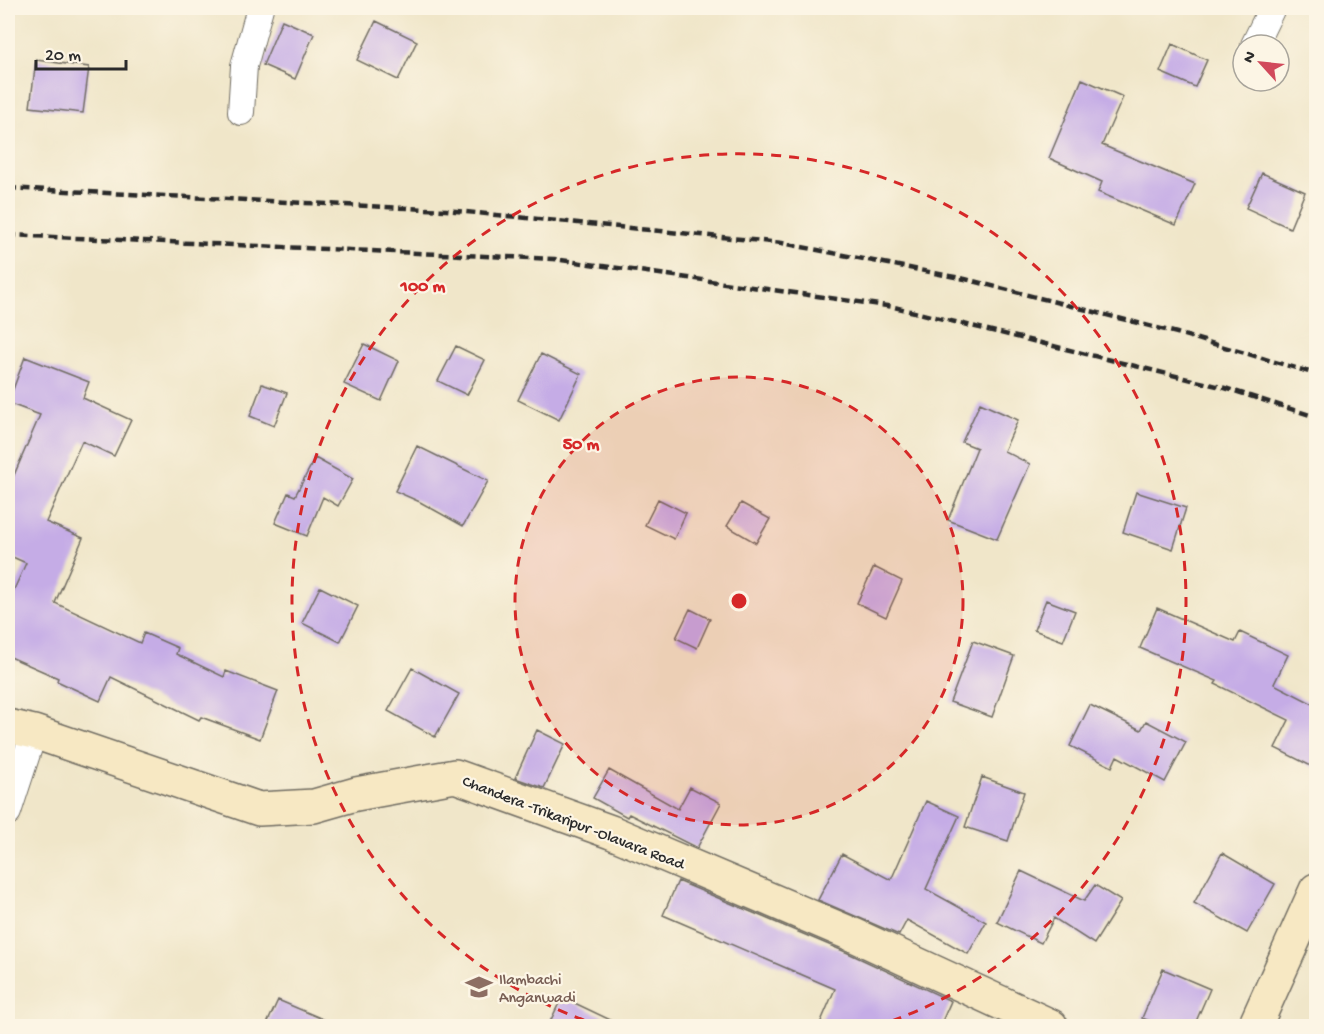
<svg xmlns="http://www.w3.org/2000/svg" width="1324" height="1034" font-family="'Gochi Hand',sans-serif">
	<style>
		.building { fill: #c5ace6 }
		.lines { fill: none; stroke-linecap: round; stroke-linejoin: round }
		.minor-casing { stroke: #706c62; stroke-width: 28 }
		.secondary-casing { stroke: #706c62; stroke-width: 36 }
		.minor { stroke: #fff; stroke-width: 26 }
		.secondary { stroke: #f7e8c3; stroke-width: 33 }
		.rail { stroke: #2b2b2b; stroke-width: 4.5; stroke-dasharray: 9 4.5; stroke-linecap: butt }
		.ring { fill: none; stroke: #d62828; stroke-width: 3; stroke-dasharray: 10 8 }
		.labels { text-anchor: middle; stroke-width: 4.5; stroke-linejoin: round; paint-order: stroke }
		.street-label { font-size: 16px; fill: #2b2b2b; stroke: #fcf5e5 }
		.education-label { font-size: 16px; fill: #785e54; stroke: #fcf5e5; text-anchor: start }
		.centre { fill: #d62828; stroke: #fcf5e5; stroke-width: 3 }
		.ring-label { font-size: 18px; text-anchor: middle; font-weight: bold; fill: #d62828; stroke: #fcf5e5; stroke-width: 4.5; stroke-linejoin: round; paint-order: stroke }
	</style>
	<rect width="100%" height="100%" fill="#fcf5e5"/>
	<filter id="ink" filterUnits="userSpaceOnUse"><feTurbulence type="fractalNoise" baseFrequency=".0167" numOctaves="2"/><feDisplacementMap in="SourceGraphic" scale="12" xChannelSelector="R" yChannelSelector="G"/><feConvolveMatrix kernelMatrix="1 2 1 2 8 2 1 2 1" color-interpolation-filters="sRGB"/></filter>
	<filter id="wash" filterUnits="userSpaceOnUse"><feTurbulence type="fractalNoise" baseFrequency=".008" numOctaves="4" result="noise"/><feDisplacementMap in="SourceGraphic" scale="24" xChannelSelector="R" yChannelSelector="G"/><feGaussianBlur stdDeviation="1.35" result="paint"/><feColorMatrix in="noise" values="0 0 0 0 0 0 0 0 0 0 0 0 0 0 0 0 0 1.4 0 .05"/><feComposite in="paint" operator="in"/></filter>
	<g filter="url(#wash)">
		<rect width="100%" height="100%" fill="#f0e6c9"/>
		<g id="blocks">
			<path class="building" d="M282,20L314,34L295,79L263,65Z
				M376,21L417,41L398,80L357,60Z
				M1172,44L1207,60L1195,87L1160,72Z
				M36,60L89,67L83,113L30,107Z
				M1082,79L1123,97L1102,145L1195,184L1176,225L1098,192L1102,182L1049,158Z
				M1262,173L1305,192L1290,228L1246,208Z
				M364,344L399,361L381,401L344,384Z
				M456,346L485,360L467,395L438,381Z
				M541,354L581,374L559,420L518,400Z
				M25,357L89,382L83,398L131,420L114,456L82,441L46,522L83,538L55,603L140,643L144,633L178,648L176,654L224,677L226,671L278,691L260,739L201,717L199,720L111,677L100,701L57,681L58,678L8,656V603L26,563L8,555V489L40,415L8,403Z
				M262,384L287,393L274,426L250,416Z
				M980,403L1018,420L1004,451L1030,464L997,539L948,520L977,448L962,442Z
				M417,446L488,481L463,526L420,502L395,491Z
				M315,458L353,479L338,506L323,497L307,536L275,523L288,493L295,496Z
				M1136,492L1186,508L1173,549L1123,532Z
				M658,499L686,513L674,539L645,525Z
				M741,503L770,519L756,543L727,526Z
				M874,567L902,581L886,617L857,603Z
				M320,587L358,606L340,642L302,623Z
				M1046,600L1075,611L1063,641L1034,630Z
				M1157,608L1235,642L1240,632L1288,655L1274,684L1317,706V769L1275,748L1289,720L1215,684L1217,681L1140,648Z
				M690,609L710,619L697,648L676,638Z
				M973,641L1014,656L992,717L950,702Z
				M412,668L459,694L435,737L388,711Z
				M1090,705L1141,730L1146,721L1186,742L1165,782L1117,756L1112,767L1070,746Z
				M537,730L565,744L544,788L515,778Z
				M609,770L678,809L690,787L721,803L697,848L629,814L627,817L593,798Z
				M982,777L1024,792L1008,841L965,827Z
				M926,801L959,816L926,889L986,922L968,954L907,920L899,935L818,900L842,854L891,880Z
				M1222,853L1275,884L1247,933L1194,903Z
				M1021,871L1084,901L1095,885L1121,901L1094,944L1054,918L1041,943L997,922Z
				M678,881L848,953L951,1001L940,1026H819L835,989L663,915Z
				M1163,969L1210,989L1194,1026H1163L1142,1018Z
				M562,997L623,1026H548Z
				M278,1000L339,1026H266Z"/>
		</g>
	</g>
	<g filter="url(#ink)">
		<use href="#blocks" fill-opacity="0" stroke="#706c62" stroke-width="1.5"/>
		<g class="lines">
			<defs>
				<path id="minor" d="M1254,45L1272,8
					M241,112L244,66L260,8
					M8,812L34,732"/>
				<path id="secondary" d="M8,726L34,732L259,809L314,806L356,794L455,776L611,832L856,936L1051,1026
					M1255,1026L1316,890"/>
			</defs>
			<use href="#minor" class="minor-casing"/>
			<use href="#secondary" class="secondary-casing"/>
			<use href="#minor" class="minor"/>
			<use href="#secondary" class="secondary"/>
			<path class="rail" d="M8,188L446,210L782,243L965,279L1177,333L1316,374
				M8,235L554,259L894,307L1225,388L1316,417"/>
		</g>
	</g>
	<circle cx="739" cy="601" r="224" fill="#d62828" fill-opacity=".12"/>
	<g class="ring">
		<circle cx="739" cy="601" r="224"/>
		<path d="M601 1026A447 447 0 1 1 877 1026"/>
	</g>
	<defs>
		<symbol id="school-bare" viewBox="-9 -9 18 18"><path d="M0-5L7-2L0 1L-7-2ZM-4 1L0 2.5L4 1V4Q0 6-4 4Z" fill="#8d6e63" stroke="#fcf5e5" stroke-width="2.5" paint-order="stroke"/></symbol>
	</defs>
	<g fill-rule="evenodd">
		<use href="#school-bare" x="460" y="968" width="38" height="38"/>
	</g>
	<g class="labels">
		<g class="street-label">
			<text transform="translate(574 821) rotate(21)" y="6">Chandera -Trikaripur -Olavara Road</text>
		</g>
		<g class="education-label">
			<text x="499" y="984">Ilambachi<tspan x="499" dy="18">Anganwadi</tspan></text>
		</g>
	</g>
	<circle cx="739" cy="601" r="9" class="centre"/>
	<g class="ring-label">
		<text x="423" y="291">100 m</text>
		<text x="581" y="449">50 m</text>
	</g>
	<rect width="1324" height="1034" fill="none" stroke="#fcf5e5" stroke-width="30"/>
	<g transform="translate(1261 63) rotate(297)"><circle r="28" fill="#fcf5e5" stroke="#a8a49b" stroke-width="1.5"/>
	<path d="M0-4.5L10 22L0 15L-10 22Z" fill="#d1495b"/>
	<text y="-9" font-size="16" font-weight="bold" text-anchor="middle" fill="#2b2b2b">N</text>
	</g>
	<path d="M36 60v9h90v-9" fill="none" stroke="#2b2b2b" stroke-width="3"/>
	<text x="45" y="60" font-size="18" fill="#2b2b2b" stroke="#fcf5e5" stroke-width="4.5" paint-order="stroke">20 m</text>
</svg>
